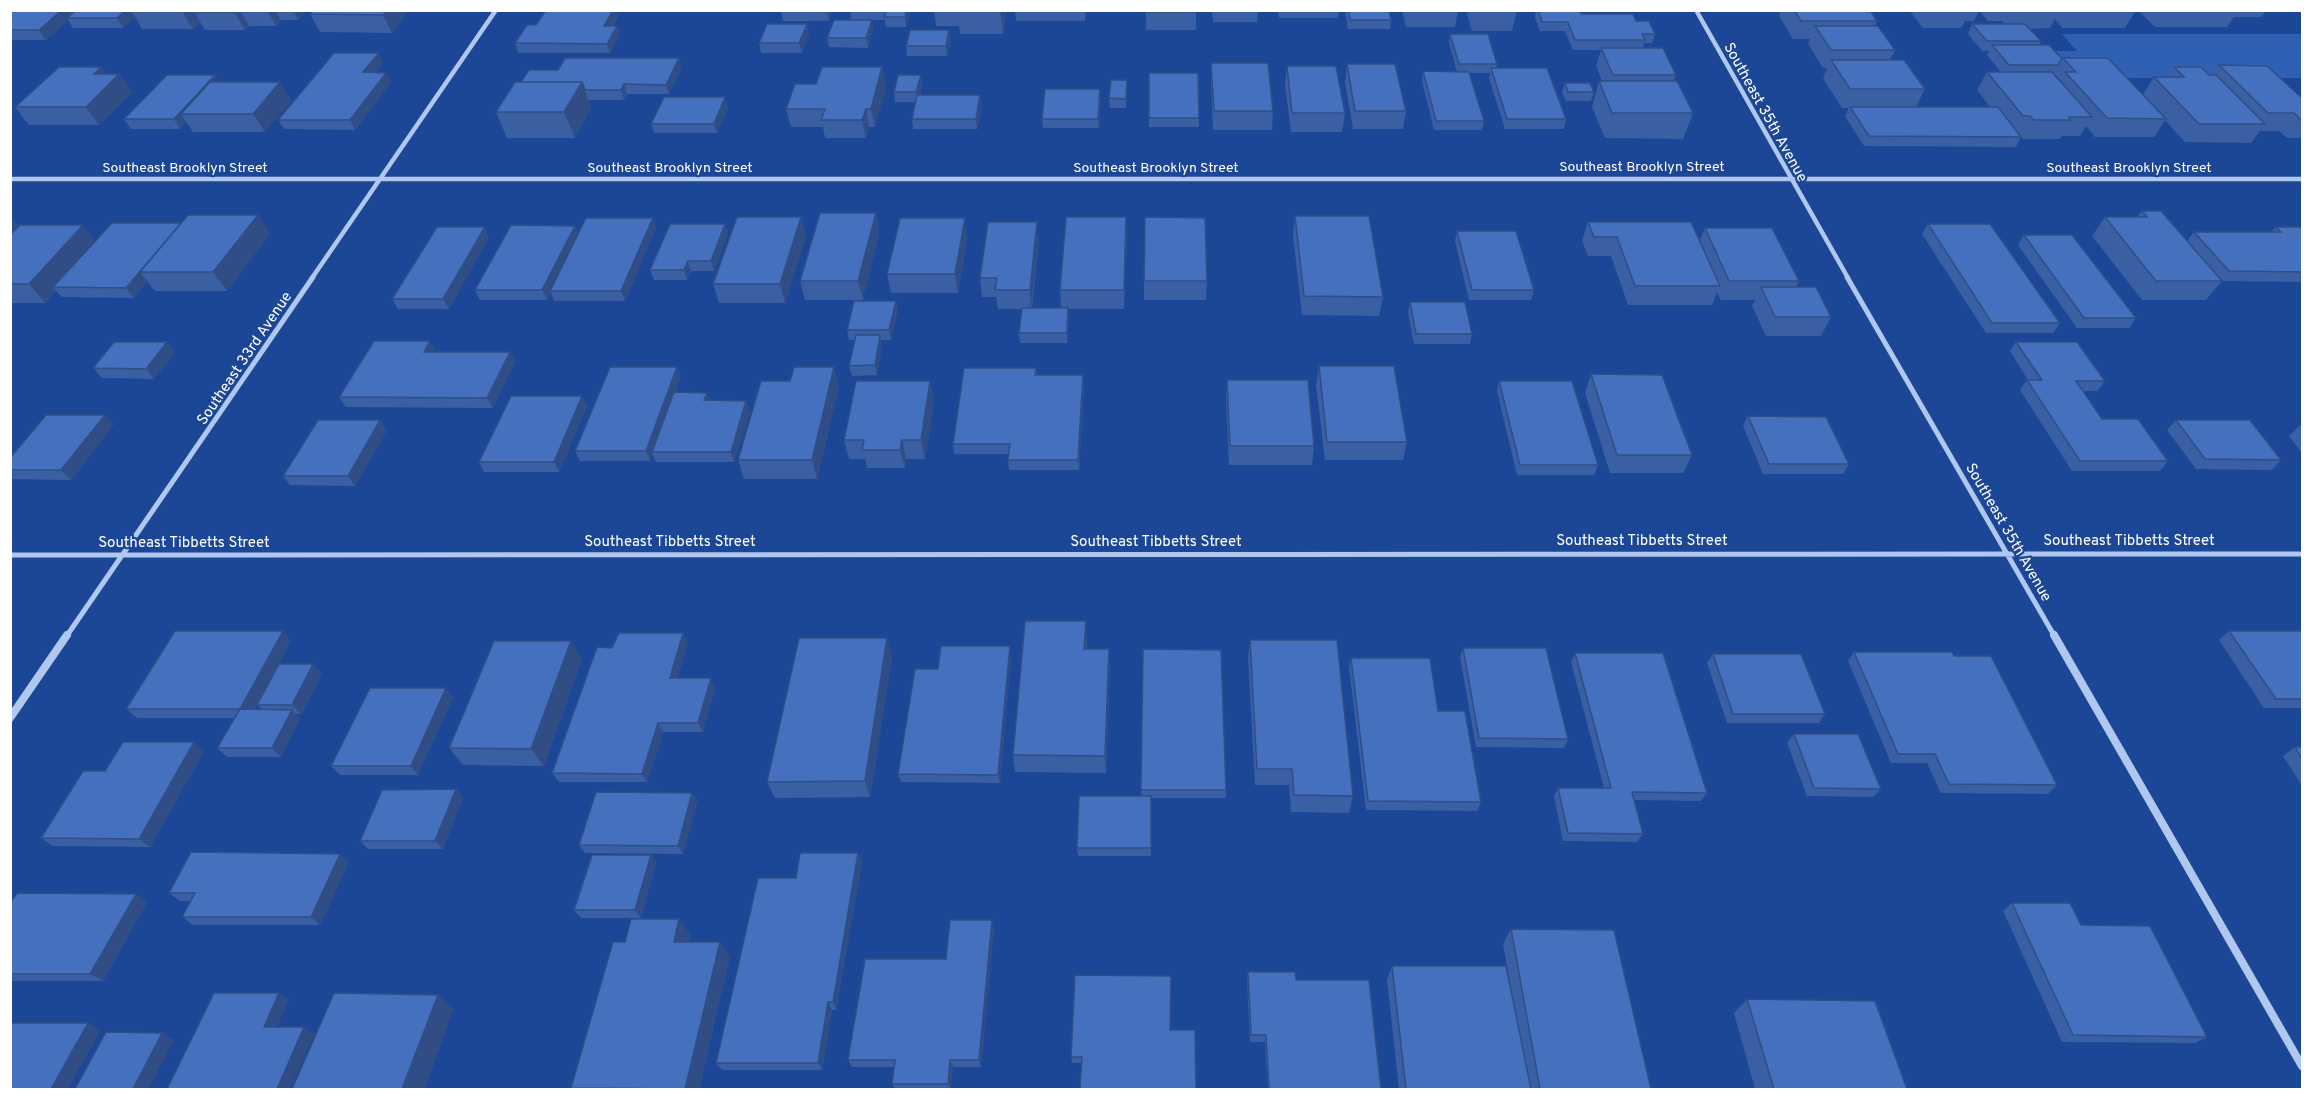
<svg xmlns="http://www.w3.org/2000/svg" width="2313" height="1100" font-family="Overpass,sans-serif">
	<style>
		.green { fill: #3060b4 }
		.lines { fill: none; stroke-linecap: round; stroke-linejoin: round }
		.minor-far2 { stroke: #b0c8f0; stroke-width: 4.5 }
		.minor-far1 { stroke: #b0c8f0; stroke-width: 5 }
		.minor { stroke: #b0c8f0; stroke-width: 8 }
		.wall { fill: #3a60a3 }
		.shaded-wall { fill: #304e85 }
		.building { fill: #4470be; stroke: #304e85; stroke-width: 1.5 }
		.labels { text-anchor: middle; stroke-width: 4.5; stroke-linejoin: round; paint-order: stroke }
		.far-street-label { font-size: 14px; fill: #fff; stroke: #1c4797 }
		.street-label { font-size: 15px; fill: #fff; stroke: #1c4797 }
	</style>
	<rect width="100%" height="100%" fill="#1c4797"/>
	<path class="green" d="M2062,34H2302V78H2104L2046,60L2038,51H2077Z"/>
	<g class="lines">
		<path class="minor-far2" d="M1696,10L1848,278
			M10,179H2302
			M312,278L496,10"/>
		<path class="minor-far1" d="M1847,277L2055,637
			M10,555L2302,554
			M66,637L313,277"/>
		<path class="minor" d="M2054,635L2302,1066
			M10,718L67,635"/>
	</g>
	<path class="wall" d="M10,10H306L298,20H281L276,26H249L245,30H205L200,22L193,29H142L135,17L123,28H73L68,20L46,40H10Z
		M314,10H409L392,33L320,32L310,14Z
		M621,10L613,26H617L620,35L610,53H518L515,43L536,25Z
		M781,10H833L829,21H783Z
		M850,10H911L906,27H886L885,20H872L873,29L868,48L829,47L827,38L851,20Z
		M934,10H1006V15L1003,34H960L959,26H936Z
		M1015,10H1086L1085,21H1016Z
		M1146,10H1196V30H1146Z
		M1212,10H1258L1257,22H1213Z
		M1278,10H1339L1338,18H1279Z
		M1345,10H1389L1391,20L1390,29H1348Z
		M1402,10H1458L1455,27H1406Z
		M1466,10H1517L1512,31H1472Z
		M1536,10H1621V12H1580L1581,14L1636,21L1655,34L1652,43H1644L1643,48L1676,75L1674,81L1693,113L1683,139L1605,138L1592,107L1599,81H1602L1596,66L1601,50H1573L1565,31H1540L1535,17Z
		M1781,10H1870L1877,21L1875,26L1895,50L1890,60L1925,89L1916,107H1990L1977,90L1987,72H2001L1987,55L1989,51H1982L1968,34L1972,24H2005L2002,21H1988L1979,11L1974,21H1965L1961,28H1923L1909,10H2136L2125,28H2062L2055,19L2050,28L2029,29L2041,41L2039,45L2062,59L2063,58L2143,94L2154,77H2167L2174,67L2212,75L2219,65L2302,98V138H2287L2279,131H2260L2251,143L2185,142L2165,120L2154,137H2095L2086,126L2080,136H2062L2060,139H2023L2021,137L2016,147L1864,146L1845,116L1849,108H1842L1823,78L1827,68H1823L1808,44L1810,39H1793L1779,16Z
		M2138,10H2293L2292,12H2265L2261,17H2234L2227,27H2155Z
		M807,24L809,34L802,53H761L759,43Z
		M949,30L951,40L947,56H907L906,46Z
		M1450,34L1497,64L1496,68L1566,119L1564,129H1505L1489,78L1490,73H1469L1484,121L1482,130H1434L1422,81L1423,71L1457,72L1449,43Z
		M383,62L375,73L391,82L355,130L284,129L278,120Z
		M1211,63L1273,111L1272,130H1213L1211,81Z
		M1347,64L1406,111L1403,129H1353L1345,82Z
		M1287,66L1345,113L1342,132H1291L1285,85Z
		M101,67L106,74H119L132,92L99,125H29L15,107Z
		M682,67L669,94H627L624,100H588L591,108L575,138H507L496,112L521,82Z
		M882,67L886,86L875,127H869L866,138H825L823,127H791L786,109L816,84Z
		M1149,73L1199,118V127H1149Z
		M921,75L922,84L920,95H980L982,104L977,129H913L912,119L916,102H895L894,92Z
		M1127,80L1126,108H1110L1109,98Z
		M219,82L291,101L265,132H193L186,122L180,129H131L124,119Z
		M1565,83L1594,92L1591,101H1566L1562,93Z
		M1101,98L1099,128H1043L1042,119Z
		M728,107L717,133H654L651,124Z
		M2142,211L2187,241L2194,232H2271L2276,227H2302V282L2222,281L2206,300H2142L2092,236L2105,217H2137Z
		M876,213L879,232L863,300H805L800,281Z
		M1295,216L1383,297L1379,316L1302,315L1293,235Z
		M10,217L19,227L95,241L270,233L227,291H155L147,281L134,298L62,297L56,291L45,303H10Z
		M801,217L806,236L785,303H719L713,284Z
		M1126,217L1127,236L1124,309H1068L1069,318L1067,343H1020L1019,333L1022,309H998L996,297H982L980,278L1039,240L1032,308H1061L1060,290Z
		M653,218L656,228L625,301H554L551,293L547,300H480L475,290L575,226L578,233Z
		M1588,222L1700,240L1705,228L1799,281L1796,287L1831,317L1821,336H1766L1752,306L1755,300H1721L1717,292L1712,305H1628L1611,256H1588L1582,241Z
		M725,224L728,233L714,271H691L687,280H654L650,270Z
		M1928,224L2060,323L2053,333H1986L1922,234Z
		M1457,231L1534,290L1531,300H1469L1455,241Z
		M2024,235L2136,318L2129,328H2077L2018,245Z
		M489,237L449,309H398L392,299Z
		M967,237L958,293H891L887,274Z
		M1144,281H1207L1206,300H1144Z
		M896,301L898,311L891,340H881L882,345L877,375L852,376L849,366L855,340H849L847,330Z
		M1410,302L1472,334L1470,344H1414L1408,312Z
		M167,342L175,352L154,379L102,378L93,368Z
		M2016,342L2105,381L2097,391H2082L2102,419L2168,461L2160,471H2072L2020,390L2027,380H2028L2010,351Z
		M510,352L515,362L493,408L346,407L339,397Z
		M1319,366L1407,442L1403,460H1325L1316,385Z
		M1036,368L1037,375H1083L1084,385L1079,470H1009L1008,460L1009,454H954L953,444Z
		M1591,374L1692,455L1683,473H1610L1585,393Z
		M681,377L675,392L750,411L734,462H656L652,454L650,461H580L575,451Z
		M1227,380L1314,446L1312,465H1229L1226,399Z
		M790,381L839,386L817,479H744L738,460Z
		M930,381L934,400L925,459H906L905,468H867L865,459H849L844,440Z
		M1499,381L1598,465L1594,475H1517L1497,391Z
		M582,396L587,406L559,472H484L479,462Z
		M1748,416L1849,464L1843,474H1763L1743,426Z
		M2176,420L2281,460L2272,470L2196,469L2167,430Z
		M114,424L71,480L10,479V458Z
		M2299,426H2302V453L2289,436Z
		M387,430L355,486L290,485L283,476Z
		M2229,631H2302V708H2264L2219,640Z
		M1087,639V649L1110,666L1106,773L1015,772L1013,755Z
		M1250,640L1353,796L1349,813L1291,812L1289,785H1255L1248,657Z
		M291,641L254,709H262L257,705L313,664L322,674L301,714H295L300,719L281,757H227L217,748L234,718H137L126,709Z
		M688,642L677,678L715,688L703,732H663L647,782H559L552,773L612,648Z
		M1463,648L1568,739L1564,748L1476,747L1460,657Z
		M1143,649L1226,790V798H1151V856H1078L1077,848L1141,796Z
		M1854,652L1954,656L2057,785L2048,794L1941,793L1927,763H1891L1848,661Z
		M1575,653L1707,793L1701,801L1634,800L1643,834L1637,842L1563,841L1554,796L1558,788H1604L1571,662Z
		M1713,654L1825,714L1819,723H1727L1707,663Z
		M892,656L870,797L775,798L767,782Z
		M1011,656L1000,783L901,782L898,774L938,669Z
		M1351,658L1438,711L1481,802L1477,811L1366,810L1349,667Z
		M582,659L544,766L463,765L449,748Z
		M446,688L453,697L418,775H340L331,766Z
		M1794,734L1881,789L1873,797L1807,796L1787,743Z
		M2295,747H2302V786L2283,756Z
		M204,751L150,847L53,846L41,838L105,771Z
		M456,789L463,797L443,849H368L360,841Z
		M692,793L697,801L683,854L585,853L579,845Z
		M651,855L656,863L641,918H581L574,910Z
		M862,861L836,1010H832L822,1070H722L716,1063L796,878Z
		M349,862L320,925H193L182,917L191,901H180L169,893Z
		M147,902L103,981H10V903Z
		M2012,903L2207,1037L2195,1043L2062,1042L2003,911Z
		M992,920L994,927L981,1067H953L950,1089H895L892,1084L894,1067H852L848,1060L946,959Z
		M1511,929L1651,1089H1399L1387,980L1392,966L1514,1005L1503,944Z
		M690,934L688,942L730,956L699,1089H572L571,1088L625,942Z
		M1248,972L1296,980L1381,1089H1268L1265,1042H1250L1247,979Z
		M1747,999L1907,1089H1755L1734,1013Z
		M1170,1030L1081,1063H1072L1071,1057Z"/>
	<path class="shaded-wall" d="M62,10H79L67,18L68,20L46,40L39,30Z
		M126,10H142L131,11L135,17L123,28L117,18Z
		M183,10H212L195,12L200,22L193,29L182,11Z
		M236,10H240L249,26L245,30L234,12Z
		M267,10H275L281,20L276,26Z
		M293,10H306L298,20Z
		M387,10H409L392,33L383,15Z
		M613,10H621L607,35L604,26Z
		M828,10H833L829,21L827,11Z
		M907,10H911L906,27L905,17Z
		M1000,10H1006V15L1003,34Z
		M872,20L873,29L868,48L866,38Z
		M807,24L809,34L802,53L799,43Z
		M617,26L620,35L610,53L607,44Z
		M949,30L951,40L947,56L946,46Z
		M379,53L383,62L368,82L363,72Z
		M679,58L682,67L669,94L666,85Z
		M101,67L111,82L119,74L132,92L99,125L86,107L94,74Z
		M882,67L886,86L875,127L871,109Z
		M386,73L391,82L355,130L350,120Z
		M215,75L221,85L181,114L186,122L180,129L174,119Z
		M921,75L922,84L918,102L916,92Z
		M280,82L291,101L265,132L253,114Z
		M582,82L591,108L575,138L564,112Z
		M624,84L627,94L624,100L621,90Z
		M1100,89L1101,98L1099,128L1098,119Z
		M980,95L982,104L977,129L976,119Z
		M725,97L728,107L717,133L714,124Z
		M866,109L869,127L866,138L862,120Z
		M876,213L879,232L863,300L858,281Z
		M258,215L270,233L227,291L213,272Z
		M10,217L26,235L10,250Z
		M801,217L806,236L785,303L780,284Z
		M1126,217L1127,236L1124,309V290Z
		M653,218L656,228L625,301L621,291Z
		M965,218L967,237L958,293L955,274Z
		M1037,222L1039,240L1031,309L1030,290Z
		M181,223L140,272L147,281L134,298L126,288Z
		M725,224L728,233L714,271L711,261Z
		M83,225L98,244L53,287L56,291L45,303L29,284Z
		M575,226L579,236L550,291L551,293L547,300L542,290Z
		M485,227L489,237L449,309L443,299Z
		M688,261L691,271L687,280L684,270Z
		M896,301L898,311L891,340L889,330Z
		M1068,308L1069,318L1067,343V333Z
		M880,335L882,345L877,375L875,365Z
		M430,341L436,351L424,352Z
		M167,342L175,352L154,379L146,369Z
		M510,352L515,362L493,408L487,398Z
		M677,367L681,377L653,452H652V454L650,461L646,451Z
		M834,367L839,386L817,479L812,460Z
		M1083,375L1084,385L1079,470L1078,460Z
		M930,381L934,400L925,459L921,440Z
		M707,393L711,403L704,400Z
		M582,396L587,406L559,472L554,462Z
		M746,401L750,411L734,462L731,452Z
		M105,415L114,424L71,480L61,470Z
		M380,420L387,430L355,486L348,476Z
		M902,440L906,459L905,468L900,450Z
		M1086,621L1087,639L1085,666L1084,649Z
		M283,631L291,641L249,718L240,709Z
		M683,633L688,642L675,687L670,678Z
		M887,638L892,656L870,797L865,781Z
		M571,641L582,659L544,766L531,749Z
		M1010,646L1011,656L1000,783L998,775Z
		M1109,649L1110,666L1106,773L1105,756Z
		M313,664L322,674L301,714L292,705Z
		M711,678L715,688L703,732L698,723Z
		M446,688L453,697L418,775L411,766Z
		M292,710L300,719L281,757L272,748Z
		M658,723L663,732L647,782L642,774Z
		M194,742L204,751L150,847L139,839Z
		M456,789L463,797L443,849L435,841Z
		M692,793L697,801L683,854L678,846Z
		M858,853L862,861L836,1010L833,1002Z
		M340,854L349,862L320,925L311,917Z
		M651,855L656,863L641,918L635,910Z
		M136,894L147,902L103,981L90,974Z
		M679,919L690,934L684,956L674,942Z
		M992,920L994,927L981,1067L979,1060Z
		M720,942L730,956L699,1089H685Z
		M279,993L289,1000L274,1034L264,1027Z
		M438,995L454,1008L425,1089H402Z
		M828,1002L832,1010L822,1070L818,1063Z
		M88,1023L101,1030L68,1089H51Z
		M304,1027L314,1034L290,1089H277Z
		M162,1033L174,1040L149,1089H133Z
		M950,1060L953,1067L950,1089L948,1084Z"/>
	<path class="building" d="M10,10H62L39,30H10Z
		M76,10H126L117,18H67Z
		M131,10H183L182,11H131Z
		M196,10H236L234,12H195Z
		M314,10H387L383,15L310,14Z
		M546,10H613L604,26H617L607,44L515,43L527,25H536Z
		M781,10H828L827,11Z
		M850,10H907L905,17H884L886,11Z
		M1015,10H1085V11Z
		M1146,10H1196V12H1146Z
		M1348,10H1389L1391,20H1350Z
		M1538,10H1580L1581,14H1633L1636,21H1649L1655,34H1642L1645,40H1575L1568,22H1542Z
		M1794,10H1870L1877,21H1801Z
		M834,20H872L866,38H827Z
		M767,24H807L799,43H759Z
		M1972,24H2025L2041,41H1987Z
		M1815,26H1878L1895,50H1831Z
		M910,30H949L946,46H906Z
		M1450,34H1488L1497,64H1459Z
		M1992,45H2049L2062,59L2058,65H2009Z
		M1601,48H1663L1676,75H1613Z
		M334,53H379L363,72L386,73L350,120H278Z
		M565,58H679L666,85L624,84L621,90H585L582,82H521L529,70H558Z
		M2063,58H2108L2166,119L2107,118L2065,72H2076Z
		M1831,60H1904L1925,89H1850Z
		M1211,63H1268L1273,111H1214Z
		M1347,64H1395L1406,111H1355Z
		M2219,65L2267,66L2302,98V120H2301L2294,113H2268Z
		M1287,66H1336L1345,113H1292Z
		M59,67H101L94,74H119L86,107H15Z
		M822,67H882L871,109H866L862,120H821L825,109H786L795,84H816Z
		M2174,67H2201L2209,75H2216L2265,124H2199L2154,77H2184Z
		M1491,68H1547L1566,119H1507Z
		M1423,71L1469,72L1484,121H1436Z
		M1987,72H2052L2092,117H2069L2071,120H2034L2030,116H2023Z
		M1149,73H1198L1199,118H1149Z
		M167,75H215L174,119H124Z
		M898,75H921L916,92H894Z
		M1111,80H1127L1126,99L1109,98Z
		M1599,81H1677L1693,113H1612Z
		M210,82H280L253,114H181Z
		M515,82H582L564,112H496Z
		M1565,83H1590L1594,92H1568Z
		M1045,89H1100L1098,119H1042Z
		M917,95H980L976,119H912Z
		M664,97H725L714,124H651Z
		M1850,107H1998L2021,137L1869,136Z
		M2142,211H2161L2222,281H2156L2105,217H2147Z
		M820,213H876L858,281H800Z
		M188,215H258L213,272H140Z
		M1295,216H1369L1383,297L1304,296Z
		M737,217H801L780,284H713Z
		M1066,217H1126L1124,290H1060Z
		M1145,217L1205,218L1207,281H1144Z
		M586,218H653L621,291H550Z
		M900,218H965L955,274H887Z
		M988,222H1037L1030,290H995L997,278H980Z
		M1588,222H1691L1720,286H1635L1617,237H1594Z
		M112,223H181L126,288L53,287Z
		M670,224H725L711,261H688L684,270H650Z
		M1928,224H1990L2060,323H1992Z
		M20,225H83L29,284H10V235Z
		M511,225L575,226L542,290H475Z
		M437,227H485L443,299H392Z
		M2276,227H2302V272L2229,271L2194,232H2281Z
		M1705,228H1772L1799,281H1729Z
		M1457,231H1516L1534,290H1472Z
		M2024,235H2072L2136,318H2084Z
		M1761,287H1816L1831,317H1775Z
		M854,301H896L889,330H847Z
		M1410,302H1465L1472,334H1416Z
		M1022,308H1068L1067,333H1019Z
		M856,335H880L875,365L849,366Z
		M374,341H430L424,352H510L487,398L339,397Z
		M114,342H167L146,369L93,368Z
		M2016,342H2077L2105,381H2076L2102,419H2138L2168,461H2080L2027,380H2042Z
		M1319,366H1394L1407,442H1327Z
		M610,367H677L646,451H575Z
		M794,367H834L812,460H738L761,381H790Z
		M964,368H1036L1035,375H1083L1078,460H1008L1010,444H953Z
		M1591,374L1662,375L1692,455H1617Z
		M1227,380H1308L1314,446H1230Z
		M856,381H930L921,440H902L900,450H862L864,440H844Z
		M1499,381H1572L1598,465H1520Z
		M674,392L707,393L704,400L746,401L731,452H652Z
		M511,396H582L554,462H479Z
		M46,415H105L61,470H10V458Z
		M1748,416L1826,417L1849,464H1769Z
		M318,420H380L348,476H283Z
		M2176,420H2250L2281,460L2205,459Z
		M1025,621H1086L1084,649H1109L1105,756L1013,755Z
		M175,631H283L240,709L292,710L272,748H217L240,709H126Z
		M2229,631H2302V699H2276Z
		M619,633H683L670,678H711L698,723H658L642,774L552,773L597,647L612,648Z
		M799,638H887L865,781L767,782Z
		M1250,640H1337L1353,796L1294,795L1292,769H1257Z
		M494,641H571L531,749L449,748Z
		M941,646H1010L998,775L898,774L915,669H938Z
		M1463,648H1546L1568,739L1479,738Z
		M1143,649L1221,650L1226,790H1141Z
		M1854,652H1952L1954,656H1991L2057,785L1949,784L1935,754H1898Z
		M1575,653H1663L1707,793L1632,792L1643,834L1568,833L1558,788H1611Z
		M1713,654H1801L1825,714H1733Z
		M1351,658H1430L1438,711H1465L1481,802L1368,801Z
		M279,664H313L292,705H257Z
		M370,688H446L411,766H331Z
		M1794,734H1858L1881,789L1814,788Z
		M123,742H194L139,839L41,838L83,771H105Z
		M2295,747H2302V759Z
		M456,789L435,841H360L382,790Z
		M596,792L692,793L678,846L579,845Z
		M1079,796H1151V848H1077Z
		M191,852L340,854L311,917H182L195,893H169Z
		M800,853H858L833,1002H828L818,1063H716L758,878H796Z
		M592,855H651L635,910H574Z
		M17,893L136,894L90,974H10V903Z
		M2012,903H2070L2081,925L2150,926L2207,1037L2073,1035Z
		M631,919H679L674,942H720L685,1089L571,1088L613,942H625Z
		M950,920H992L979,1060H950L948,1084H892L895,1060H848L865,959H946Z
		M1511,929L1614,930L1651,1089H1540Z
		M1392,966H1506L1531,1089H1406Z
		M1248,972H1295L1296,980H1369L1381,1089H1269L1266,1035H1251Z
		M1075,975L1171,976L1170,1030H1195L1196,1089H1080L1082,1057H1071Z
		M214,993H279L264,1027H304L277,1089H167Z
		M334,993L438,995L402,1089H292Z
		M1747,999L1875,1001L1907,1089H1774Z
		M10,1023H88L51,1089H10Z
		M106,1032L162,1033L133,1089H75Z"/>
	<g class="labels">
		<g class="far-street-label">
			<text x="1642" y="171">Southeast Brooklyn Street</text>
			<text x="185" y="172">Southeast Brooklyn Street</text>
			<text x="670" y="172">Southeast Brooklyn Street</text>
			<text x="1156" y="172">Southeast Brooklyn Street</text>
			<text x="2129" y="172">Southeast Brooklyn Street</text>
		</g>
		<g class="street-label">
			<text transform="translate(1766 112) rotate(61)" y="5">Southeast 35th Avenue</text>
			<text transform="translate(244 358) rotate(-56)" y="5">Southeast 33rd Avenue</text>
			<text transform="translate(2009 532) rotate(60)" y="5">Southeast 35th Avenue</text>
			<text x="1642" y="545">Southeast Tibbetts Street</text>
			<text x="2129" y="545">Southeast Tibbetts Street</text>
			<text x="670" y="546">Southeast Tibbetts Street</text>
			<text x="1156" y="546">Southeast Tibbetts Street</text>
			<text x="184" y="547">Southeast Tibbetts Street</text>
		</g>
	</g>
	<rect width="2313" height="1100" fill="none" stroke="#ffffff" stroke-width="24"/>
</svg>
